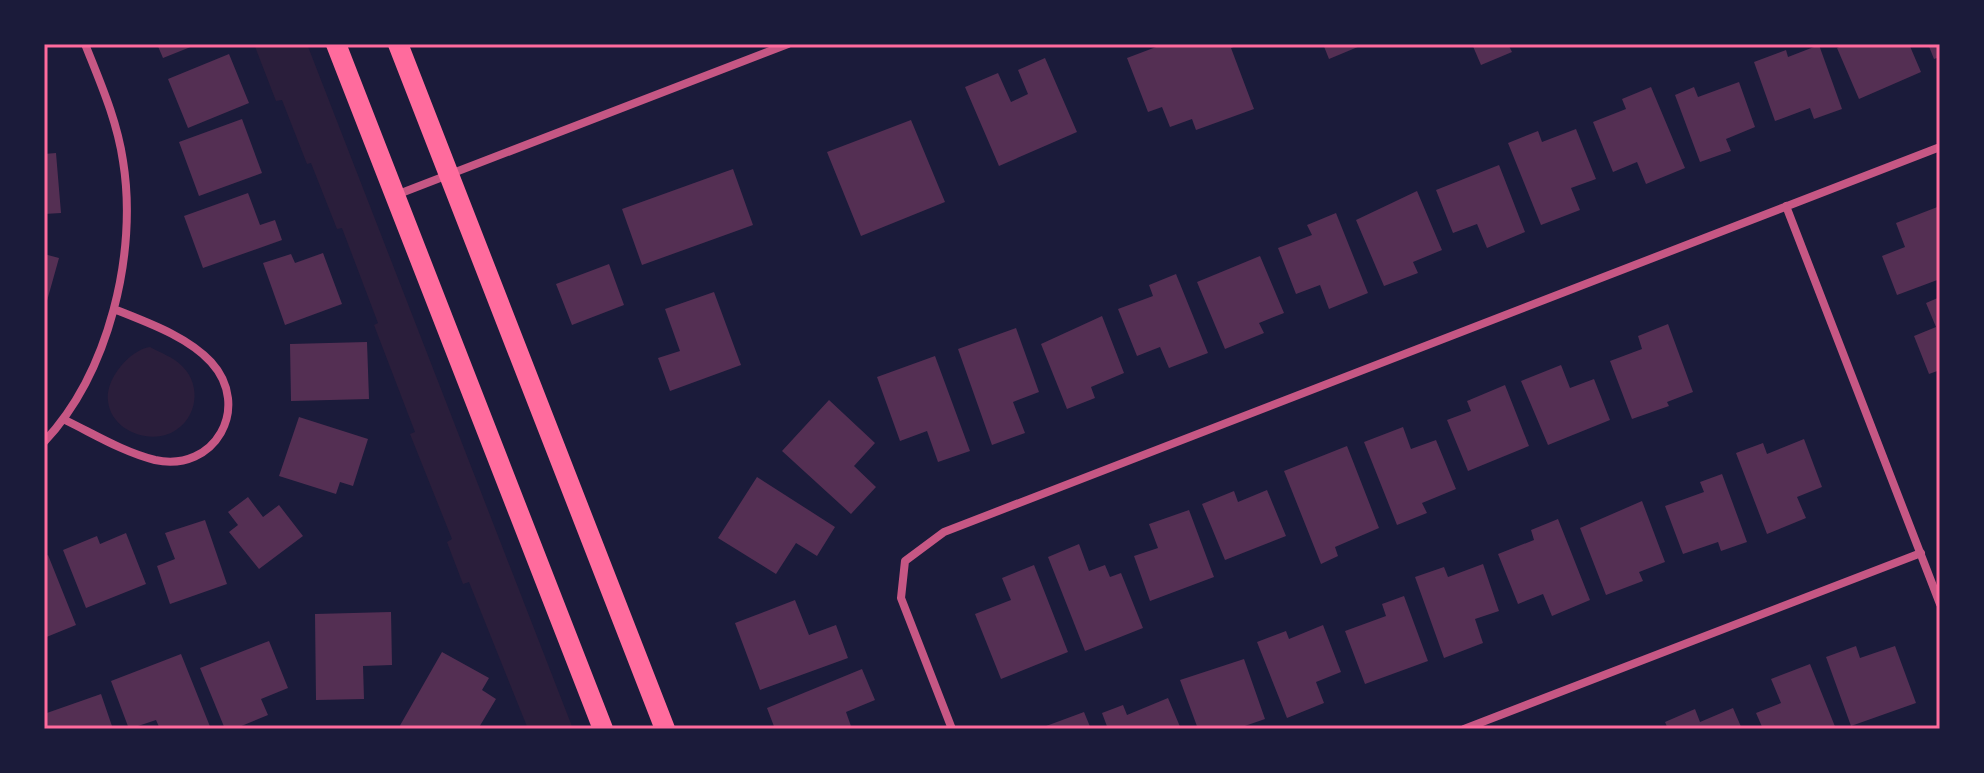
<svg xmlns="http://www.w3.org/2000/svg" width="1984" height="773" font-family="Raleway,sans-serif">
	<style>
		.green { fill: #2a1e3b }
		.building { fill: #542f53 }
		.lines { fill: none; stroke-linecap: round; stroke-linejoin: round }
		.minor { stroke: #c65784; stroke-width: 8 }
		.primary { stroke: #ff6b9d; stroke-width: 20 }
		.neatline { fill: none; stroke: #ff6b9d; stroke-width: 3 }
	</style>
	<rect width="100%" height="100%" fill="#1b1b3a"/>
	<path class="green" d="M254,44H307L573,729H528L469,582L463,584L447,542L452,539L410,434L415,432L374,325L378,323L342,228L337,229L311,163L307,164L282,100L276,101Z
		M150,347C161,353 173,357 182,366C201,384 198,416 176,430C153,446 111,432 108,401C105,380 129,350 150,347Z"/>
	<path class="building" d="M157,44H198L163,58Z
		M1164,44H1241L1231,48L1254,109L1196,130L1192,119L1170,127L1162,107L1148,112L1127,58Z
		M1323,44H1365L1329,59Z
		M1472,44H1508L1512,52L1481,65Z
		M1846,44H1909L1921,72L1859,99L1837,48Z
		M1928,44H1940V57L1934,59Z
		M1819,45L1842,109L1814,119L1810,108L1775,121L1754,62L1786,50L1788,57Z
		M229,54L249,103L188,128L168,79Z
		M1045,58L1077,132L999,166L965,87L998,73L1011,102L1028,94L1018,70Z
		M1739,82L1755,127L1726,139L1731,151L1700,162L1675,95L1694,87L1698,97Z
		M1651,87L1685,168L1646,184L1637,162L1613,172L1593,122L1626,109L1622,99Z
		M242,119L262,173L199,196L179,142Z
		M911,120L945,202L861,236L827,152Z
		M1576,129L1596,179L1571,188L1580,210L1541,225L1508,143L1538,131L1542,142Z
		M56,153L61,213L44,214V154Z
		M1499,165L1525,232L1487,248L1477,224L1453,233L1436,190Z
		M733,169L753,225L642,265L622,209Z
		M1417,191L1442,250L1413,262L1418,273L1384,286L1356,220Z
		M248,193L260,225L275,220L282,240L203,268L184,216Z
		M1940,206V279L1897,295L1882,256L1905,247L1896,223Z
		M1336,213L1368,293L1329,309L1320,285L1296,294L1278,248L1312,235L1307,225Z
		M323,253L342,304L285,325L263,263L291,254L295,263Z
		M44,254L59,258L45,308H44Z
		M1260,256L1284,313L1259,323L1264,333L1225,349L1197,282Z
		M609,264L624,305L572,325L556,284Z
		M1176,274L1208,353L1169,368L1160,347L1137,356L1118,309L1153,296L1149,285Z
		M714,292L741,365L670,391L658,358L680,351L665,309Z
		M1940,297V370L1929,374L1914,336L1936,327L1926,303Z
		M1102,316L1124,373L1091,387L1095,398L1067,409L1041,344Z
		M1668,324L1693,392L1667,402L1669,406L1632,419L1610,361L1642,349L1638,336Z
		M1016,328L1039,392L1013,402L1025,433L992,445L958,349Z
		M367,342L369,399L291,401L290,344Z
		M935,356L970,451L938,462L927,431L900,441L877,377Z
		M1561,365L1570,388L1594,379L1610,420L1548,445L1521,381Z
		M1505,385L1529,446L1468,471L1447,420L1471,411L1467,401Z
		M829,400L875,443L854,466L876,487L851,514L782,451Z
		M299,417L368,439L353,486L340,482L336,494L279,476Z
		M1403,427L1411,449L1436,440L1456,489L1422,503L1427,513L1397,525L1364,442Z
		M1804,439L1822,487L1797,497L1806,518L1767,534L1736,453L1763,443L1767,454Z
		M1347,446L1379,528L1335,547L1338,556L1321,564L1284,471Z
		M1722,474L1747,542L1721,551L1718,542L1683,554L1665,506L1704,492L1700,482Z
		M757,477L835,527L817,556L796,543L776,574L718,538Z
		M1267,490L1286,536L1225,560L1202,504L1234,491L1238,502Z
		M248,497L263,517L279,505L303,536L259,569L229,532L238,525L228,512Z
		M1642,501L1665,562L1639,572L1643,581L1606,595L1580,528Z
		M1189,510L1214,577L1150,601L1134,556L1158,548L1149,524Z
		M1558,519L1590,600L1552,616L1543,594L1518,604L1498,554L1534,540L1531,530Z
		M205,520L227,584L170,604L157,566L175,559L165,533Z
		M126,533L146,584L86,608L63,550L97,536L100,544Z
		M1079,544L1089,571L1105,565L1110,577L1121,573L1143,628L1085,651L1048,557Z
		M48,555L76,625L44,638V557Z
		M1483,564L1499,611L1475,619L1483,643L1444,658L1415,577L1444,567L1448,577Z
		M1034,565L1068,652L1001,679L975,614L1011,600L1002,578Z
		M1404,596L1428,661L1365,684L1345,631L1386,616L1382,604Z
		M795,600L809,635L836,625L848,658L760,690L735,623Z
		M391,612L392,665L363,666L364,699L316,700L315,614Z
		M1323,625L1341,672L1316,682L1324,703L1287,718L1257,642L1286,631L1289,639Z
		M269,641L288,688L261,699L268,715L234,729H225L200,668Z
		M1856,646L1860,658L1895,646L1916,703L1851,726L1826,657Z
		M442,652L489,678L482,690L496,699L478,729H398Z
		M181,654L211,729H160L156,720L129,729L111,681Z
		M1244,659L1265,719L1236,729H1198L1180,680Z
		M1810,664L1836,729H1763L1756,713L1781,703L1771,679Z
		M862,669L875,700L846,712L852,729H775L767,708Z
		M101,694L113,729H44V714Z
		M1168,698L1181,729H1108L1102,713L1123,705L1127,715Z
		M1733,708L1742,729H1668L1665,722L1695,709L1700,722Z
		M1084,712L1091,729H1038Z"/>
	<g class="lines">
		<path class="minor" d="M396,195L788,44
			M1786,206L1940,604
			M65,420C94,434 123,452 155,460C215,473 252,407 211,362C187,336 146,322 114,309
			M44,442C109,373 138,253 123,161C117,120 100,82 85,44
			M952,729L901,598L905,561L944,532L1940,147
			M1464,729L1921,553"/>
		<path class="primary" d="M336,44L603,729
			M398,44L665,729"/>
	</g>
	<rect width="1984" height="773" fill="none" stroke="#1b1b3a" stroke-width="92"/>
	<rect x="46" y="46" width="1892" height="681" class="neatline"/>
</svg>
